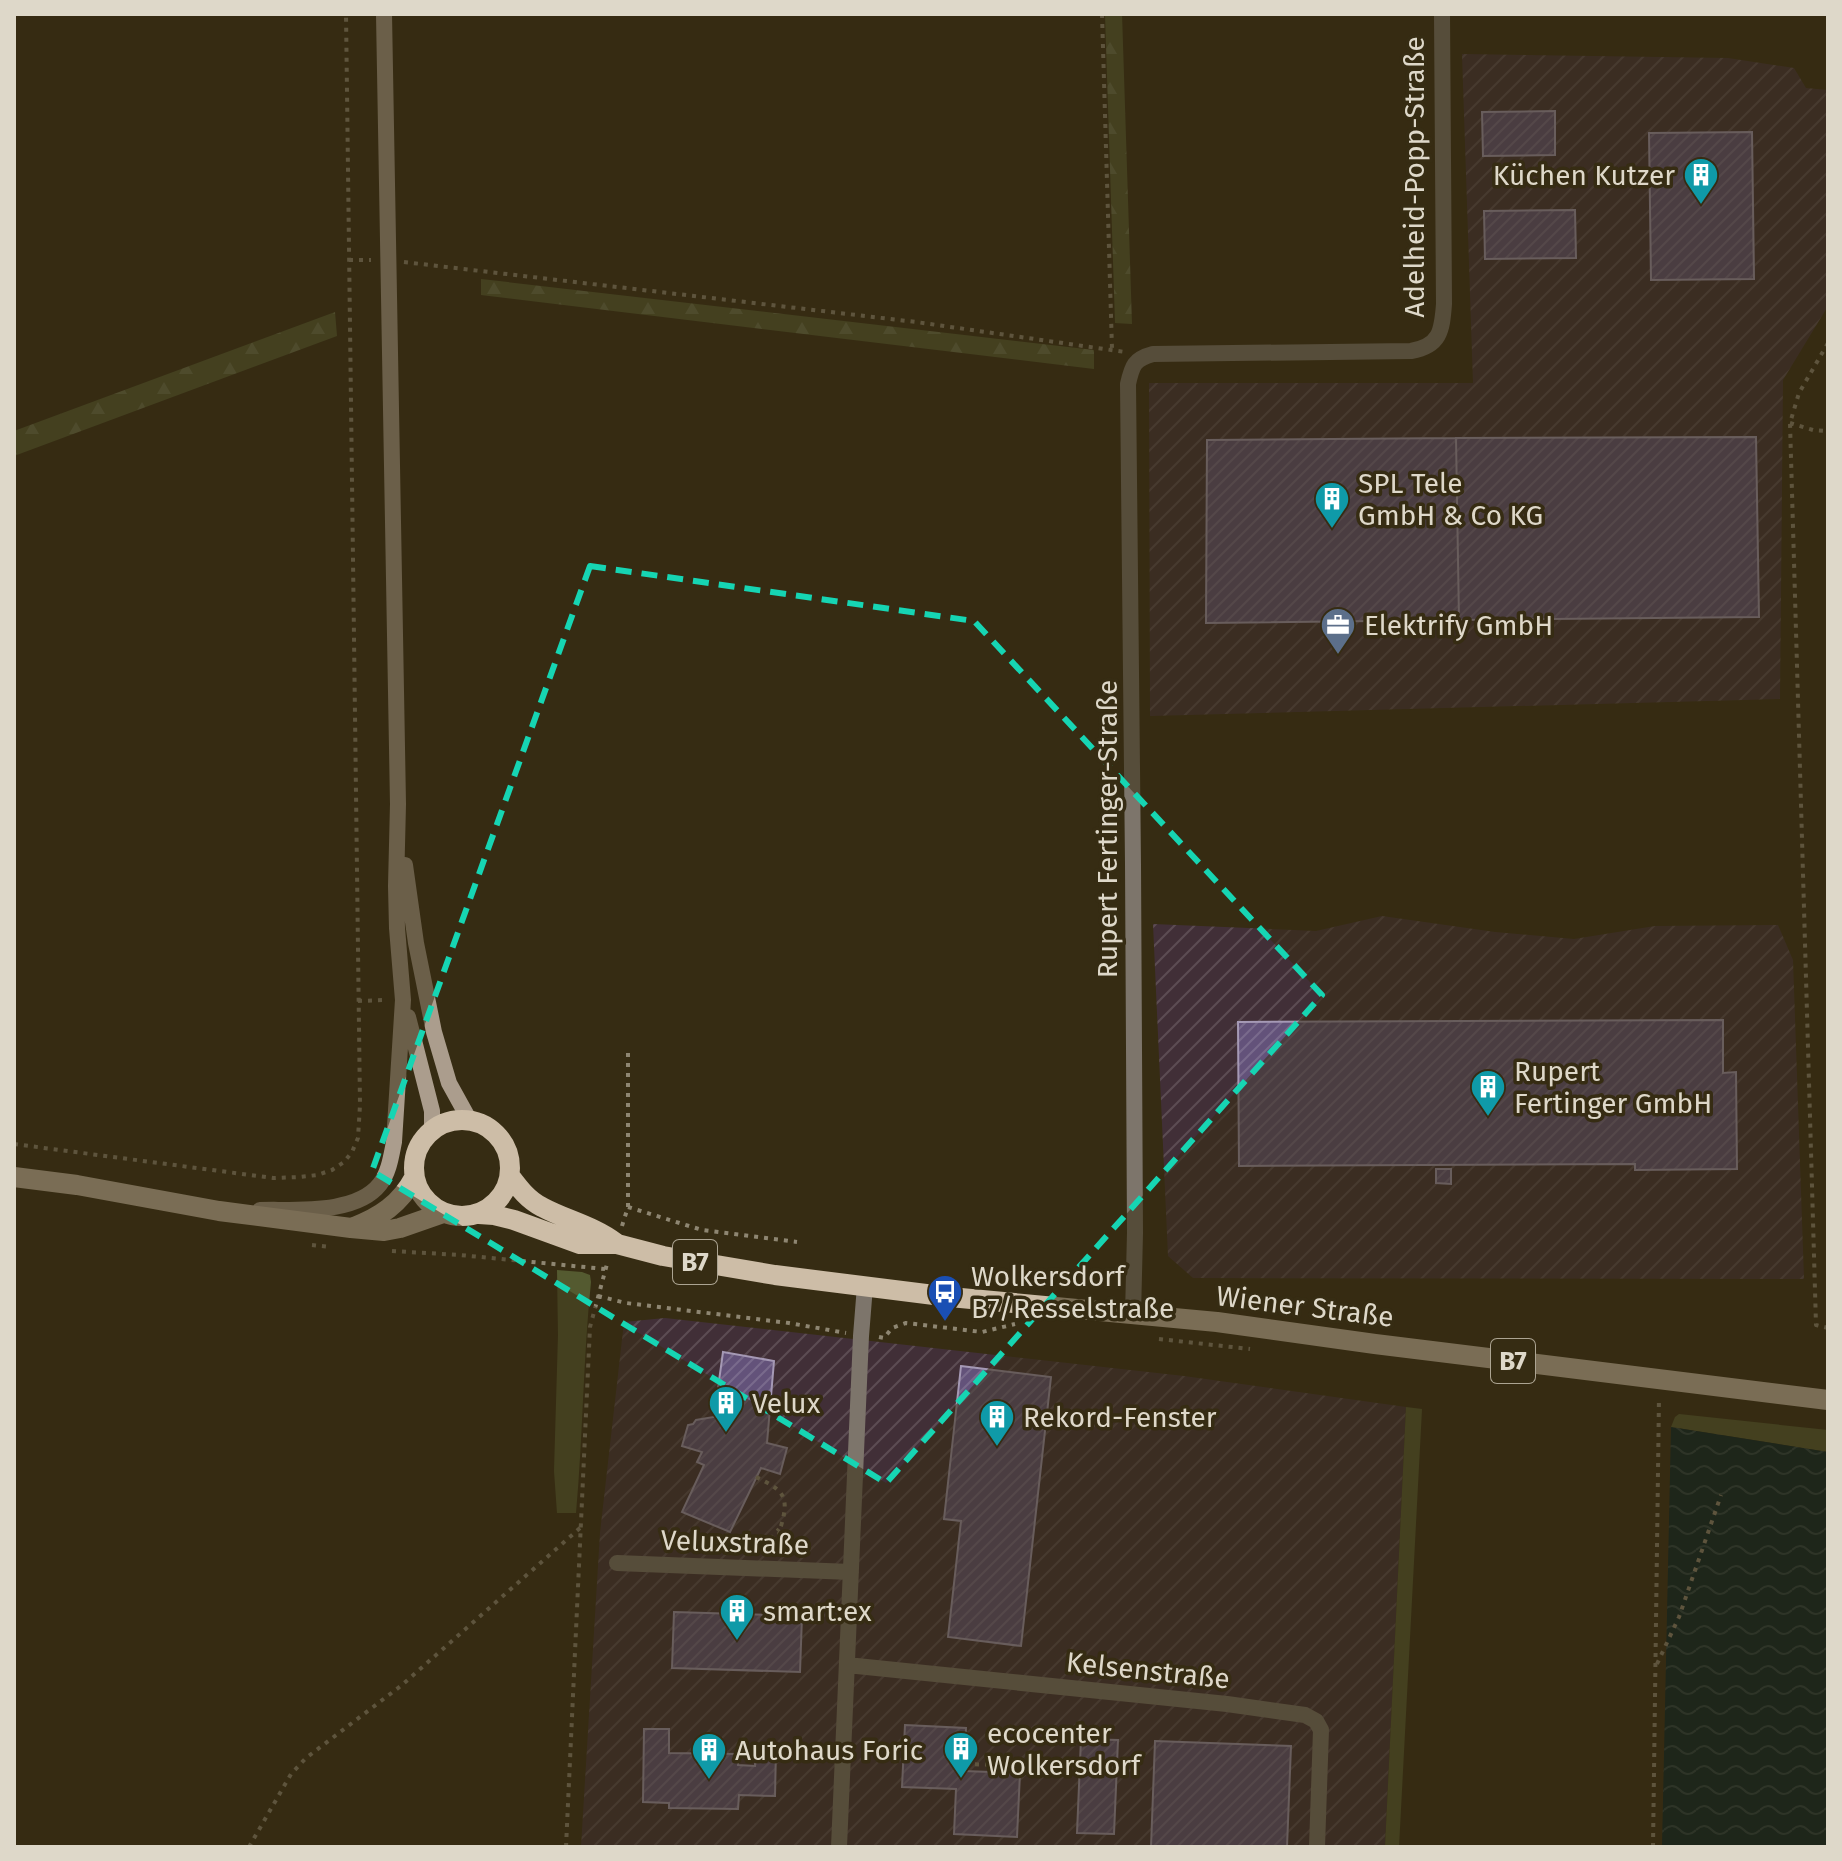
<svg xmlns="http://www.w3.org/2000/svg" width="1842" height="1861" font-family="'Fira Sans',sans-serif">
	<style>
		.industrial { fill: url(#industrial-furrows) }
		.grass { fill: #545a30 }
		.forest { fill: url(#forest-firs) }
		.water { fill: url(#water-waves) }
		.building { fill: url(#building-hatch); stroke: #a599b5; stroke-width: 2 }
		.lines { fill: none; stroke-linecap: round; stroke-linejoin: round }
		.path { stroke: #8e8672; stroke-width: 4; stroke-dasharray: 4 6; stroke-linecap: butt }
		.street { stroke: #7d756b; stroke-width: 16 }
		.secondary { stroke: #ab9d8d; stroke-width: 16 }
		.primary { stroke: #cdbda7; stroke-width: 20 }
		.marked { fill: none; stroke: #16d5b3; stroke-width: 6; stroke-dasharray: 16 10; stroke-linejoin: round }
		.labels { text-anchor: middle; stroke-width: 7; stroke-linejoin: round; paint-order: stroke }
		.shield { fill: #362c13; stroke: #aca492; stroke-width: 2 }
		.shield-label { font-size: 26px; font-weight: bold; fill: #ded8c9 }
		.poi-label { font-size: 28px; fill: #ded8c9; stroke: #362c13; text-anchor: start }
		.street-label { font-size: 28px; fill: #ded8c9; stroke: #362c13 }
	</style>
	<defs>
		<pattern id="industrial-furrows" width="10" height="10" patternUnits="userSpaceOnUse" patternTransform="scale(2)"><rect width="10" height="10" fill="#412f37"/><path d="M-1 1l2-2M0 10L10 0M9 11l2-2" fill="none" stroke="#5c4c53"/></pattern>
		<pattern id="forest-firs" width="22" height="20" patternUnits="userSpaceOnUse" patternTransform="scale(2)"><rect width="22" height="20" fill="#545a30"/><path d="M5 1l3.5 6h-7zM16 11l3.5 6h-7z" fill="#6c714d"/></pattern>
		<pattern id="water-waves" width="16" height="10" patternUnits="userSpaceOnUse" patternTransform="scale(2)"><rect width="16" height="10" fill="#001f24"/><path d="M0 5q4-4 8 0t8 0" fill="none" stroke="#253f42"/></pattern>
		<pattern id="building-hatch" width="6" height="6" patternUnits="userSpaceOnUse" patternTransform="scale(2)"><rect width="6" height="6" fill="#63527a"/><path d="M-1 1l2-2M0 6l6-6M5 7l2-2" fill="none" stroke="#796a8c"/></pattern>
	</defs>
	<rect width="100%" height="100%" fill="#362c13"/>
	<path class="industrial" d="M1462,54L1728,58L1794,68L1806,88L1828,90V306L1783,380L1780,699L1150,716L1149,383H1473Z
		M1382,916L1495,932L1574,939L1655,926L1778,925L1793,960L1804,1279L1193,1278L1168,1256L1153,924L1316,931Z
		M665,1318L1184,1376L1406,1407L1385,1847H581L600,1533L624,1322Z"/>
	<path class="grass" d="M557,1270L582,1272L590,1275L591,1282C583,1359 583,1436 576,1513H557L554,1471L558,1335Z
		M1406,1407L1422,1409L1399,1847H1385Z
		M1679,1414L1828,1430V1452L1671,1427L1675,1417Z"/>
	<path class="forest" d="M1105,14H1122L1132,324L1115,323Z
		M481,279L1094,350V369L481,295Z
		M335,312L337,336L14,456V431Z"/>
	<path class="water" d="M1671,1427L1828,1452V1847H1662Z"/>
	<path class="building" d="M1555,111V155L1483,156L1482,112Z
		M1752,132L1754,279L1651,280L1649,133Z
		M1575,210L1576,258L1485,259L1484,211Z
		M1756,437L1759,617L1459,620L1456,438Z
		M1456,438L1459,620L1206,623L1207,440Z
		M1723,1020V1073L1736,1072L1737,1169L1635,1170V1164L1239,1166L1238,1022Z
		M1436,1169H1451V1184L1436,1183Z
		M723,1352L774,1361L767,1443L787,1448L780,1474L761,1468L730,1532L682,1512L704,1465L697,1462L702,1452L682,1446L688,1425L693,1424L696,1420L714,1417Z
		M961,1366L1051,1377L1021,1646L948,1637L961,1521L944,1519Z
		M674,1612L802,1616L800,1672L672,1668Z
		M905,1725L966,1728L964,1771L1020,1773L1017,1837L954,1834L956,1789L902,1787Z
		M644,1729H669V1753L739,1754L738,1765L755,1766L756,1747L776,1748L775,1796L739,1795L738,1809L669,1808V1803L643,1802Z
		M1081,1739L1118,1740L1114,1834L1077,1833Z
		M1155,1741L1291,1746L1287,1847H1151Z"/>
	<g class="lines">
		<path class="path" d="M1102,14L1112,349
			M349,260H371
			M404,262L916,322L1125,352
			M1828,343L1799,393L1790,423L1816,1325L1828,1328
			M1790,423L1813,430L1828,431
			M358,1001L385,1000
			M14,1144L273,1178L300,1177L317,1175L332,1170L344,1162L352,1152L358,1138L360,1105L346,14
			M628,1207L702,1230L797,1242
			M622,1226L628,1207V1051
			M312,1245L331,1247
			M392,1251L460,1255L605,1269
			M598,1296L626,1303L789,1323L846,1333
			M879,1337L884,1338L892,1328L906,1323L982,1332L1015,1324
			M1159,1339L1250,1349
			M756,1477C783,1490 790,1496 781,1526C778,1533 779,1543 779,1551
			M711,1550V1541L759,1543L770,1540L779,1529
			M1657,1664L1679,1617L1721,1495
			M965,1764L1000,1765
			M249,1847L291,1774L306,1758L402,1685L580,1528
			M566,1847L590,1327L607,1264
			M1653,1847L1659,1397"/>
		<path class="street" d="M1133,1315L1135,1233L1133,864L1128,384C1132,366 1134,359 1153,354L1411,351C1440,346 1442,331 1444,304L1442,14
			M617,1563L851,1572
			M847,1665L1227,1704L1305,1715L1316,1721L1321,1730L1317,1847
			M839,1847L861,1336L865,1286"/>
		<path class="secondary" d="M405,865L416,943L434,1032L449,1083L470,1121
			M408,1017L432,1111V1130
			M260,1210C295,1209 356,1215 380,1184C389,1172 391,1157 394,1142L403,1000L397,928L396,886L398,804L384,14"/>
		<path class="primary" d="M414 1168a48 48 0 1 1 96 0a48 48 0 1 1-96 0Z
			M510,1176C519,1188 528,1200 542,1207C566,1220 594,1226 616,1243
			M14,1177L77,1185L219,1211L351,1228L384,1231L400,1228L443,1213
			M479,1214L494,1215L514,1220L580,1244H617L663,1256L775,1275L950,1297L1217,1322L1375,1344L1828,1400
			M354,1227C380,1217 400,1204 414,1178"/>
	</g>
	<path d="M0 0H1842V1861H0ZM590,566L974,621L1322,995L886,1483L372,1171Z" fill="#362c13" fill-opacity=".55" fill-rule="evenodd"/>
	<path class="marked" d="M590,566L974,621L1322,995L886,1483L372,1171Z"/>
	<defs>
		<symbol id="building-pin" viewBox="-11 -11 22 30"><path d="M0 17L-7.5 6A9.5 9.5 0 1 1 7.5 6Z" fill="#0f9aa8" stroke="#362c13"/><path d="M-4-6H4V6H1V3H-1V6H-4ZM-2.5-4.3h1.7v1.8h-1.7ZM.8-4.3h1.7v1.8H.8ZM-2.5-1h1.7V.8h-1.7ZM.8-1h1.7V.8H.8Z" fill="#fff"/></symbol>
		<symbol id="office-pin" viewBox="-11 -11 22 30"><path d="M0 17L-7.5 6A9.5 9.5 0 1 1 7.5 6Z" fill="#5c6f8a" stroke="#362c13"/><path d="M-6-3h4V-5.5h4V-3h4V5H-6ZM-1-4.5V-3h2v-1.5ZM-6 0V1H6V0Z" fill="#fff"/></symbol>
		<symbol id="bus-pin" viewBox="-11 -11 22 30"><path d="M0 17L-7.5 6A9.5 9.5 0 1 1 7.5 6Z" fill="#1a4fb4" stroke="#362c13"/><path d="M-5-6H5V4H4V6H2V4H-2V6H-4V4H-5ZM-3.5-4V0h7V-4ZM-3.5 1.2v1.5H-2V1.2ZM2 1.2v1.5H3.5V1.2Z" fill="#fff"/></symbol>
	</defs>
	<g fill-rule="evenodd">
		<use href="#building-pin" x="1681" y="155" width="40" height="54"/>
		<use href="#building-pin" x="1312" y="479" width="40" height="54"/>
		<use href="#office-pin" x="1318" y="605" width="40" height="54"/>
		<use href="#building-pin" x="1468" y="1067" width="40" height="54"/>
		<use href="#bus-pin" x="925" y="1272" width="40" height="54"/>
		<use href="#building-pin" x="706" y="1383" width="40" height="54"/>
		<use href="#building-pin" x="977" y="1397" width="40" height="54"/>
		<use href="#building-pin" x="717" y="1591" width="40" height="54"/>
		<use href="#building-pin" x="941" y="1729" width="40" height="54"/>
		<use href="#building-pin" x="689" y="1730" width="40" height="54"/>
	</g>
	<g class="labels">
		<g class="shield">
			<rect x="673" y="1240" width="44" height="44" rx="6"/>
			<rect x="1491" y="1339" width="44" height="44" rx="6"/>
		</g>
		<g class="shield-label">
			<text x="695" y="1271">B7</text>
			<text x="1513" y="1370">B7</text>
		</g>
		<g class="poi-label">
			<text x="1675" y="185" text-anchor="end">Küchen Kutzer</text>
			<text x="1358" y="493">SPL Tele<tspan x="1358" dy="32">GmbH &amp; Co KG</tspan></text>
			<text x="1364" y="635">Elektrify GmbH</text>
			<text x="1514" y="1081">Rupert<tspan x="1514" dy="32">Fertinger GmbH</tspan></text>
			<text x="971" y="1286">Wolkersdorf<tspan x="971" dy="32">B7/Resselstraße</tspan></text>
			<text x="752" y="1413">Velux</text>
			<text x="1023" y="1427">Rekord-Fenster</text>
			<text x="763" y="1621">smart:ex</text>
			<text x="987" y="1743">ecocenter<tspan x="987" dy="32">Wolkersdorf</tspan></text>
			<text x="735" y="1760">Autohaus Foric</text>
		</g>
		<g class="street-label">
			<text transform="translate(1414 177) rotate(-90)" y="10">Adelheid-Popp-Straße</text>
			<text transform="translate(1107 829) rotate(-90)" y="10">Rupert Fertinger-Straße</text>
			<text transform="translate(1305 1306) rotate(7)" y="10">Wiener Straße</text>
			<text transform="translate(735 1542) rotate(2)" y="10">Veluxstraße</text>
			<text transform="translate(1148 1670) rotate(6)" y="10">Kelsenstraße</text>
		</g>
	</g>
	<rect width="1842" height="1861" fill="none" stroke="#ded8c9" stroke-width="32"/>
</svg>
